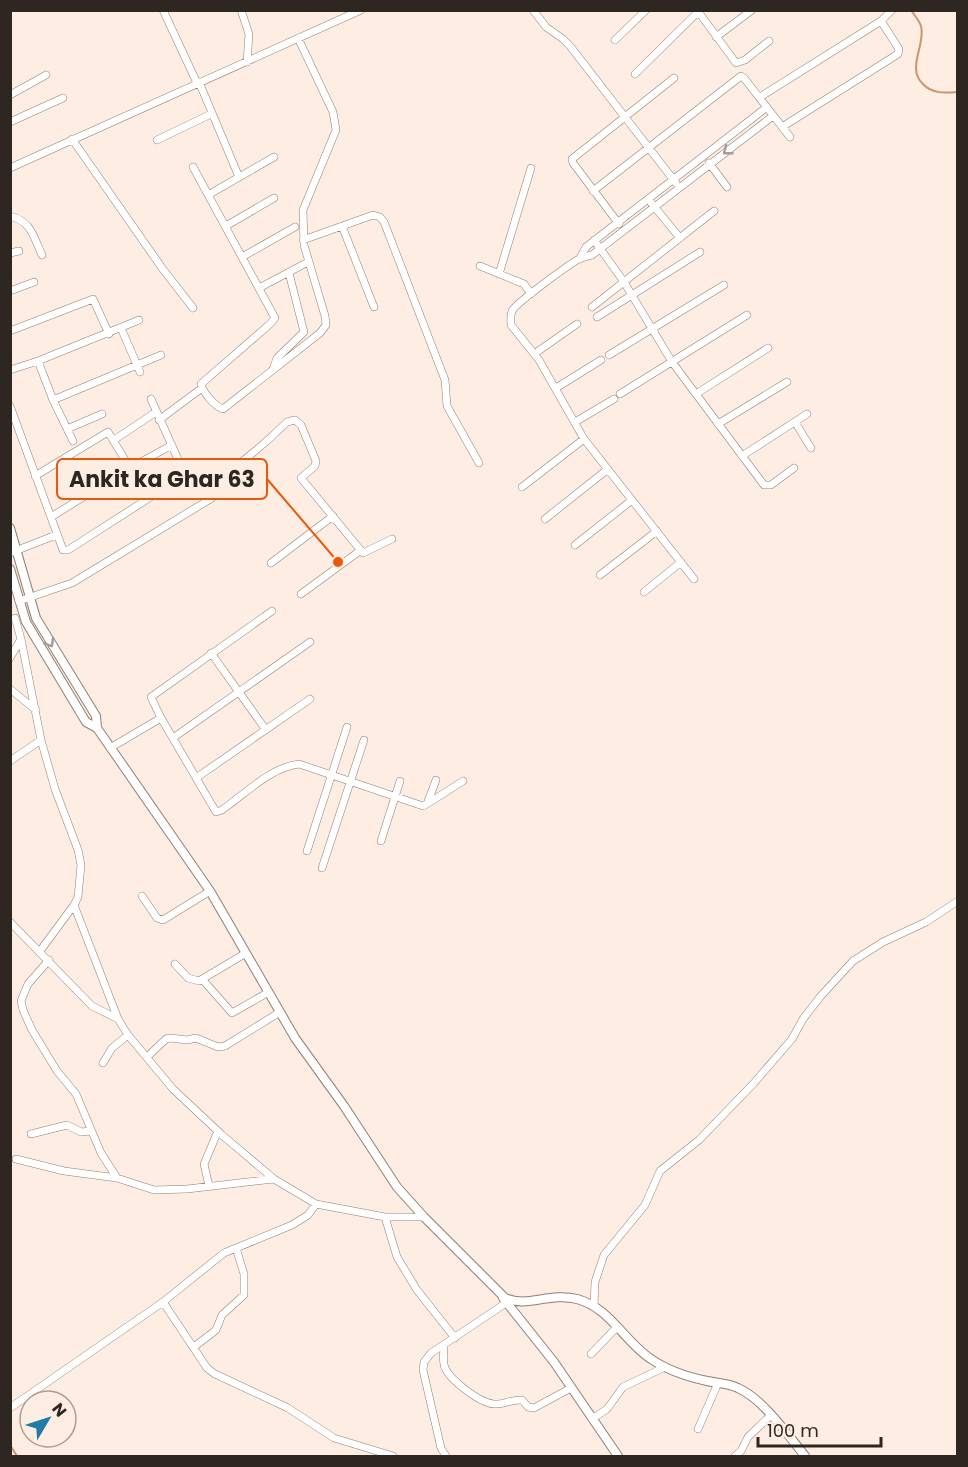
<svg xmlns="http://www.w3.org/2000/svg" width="968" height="1467" font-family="Poppins,sans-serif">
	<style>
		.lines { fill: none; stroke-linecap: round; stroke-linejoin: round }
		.stream { stroke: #cb956f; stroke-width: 2 }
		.minor-casing { stroke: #927f73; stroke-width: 8 }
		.tertiary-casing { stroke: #927f73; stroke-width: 10 }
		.minor { stroke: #fff; stroke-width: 7 }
		.tertiary { stroke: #fff; stroke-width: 8 }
		.oneway { stroke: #a19d9b }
		.leader { fill: none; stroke: #e8590c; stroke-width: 2 }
		.callout-dot { fill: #e8590c; stroke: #feede2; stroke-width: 2 }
		.callout { fill: #feede2; stroke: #e8590c; stroke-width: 2 }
		.callout-label { font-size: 22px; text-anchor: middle; font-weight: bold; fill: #2e2621 }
	</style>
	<rect width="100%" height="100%" fill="#feede2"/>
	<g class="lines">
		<path class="stream" d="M911,10C914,15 919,20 921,26C926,45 906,68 923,84C932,94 945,93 958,92
			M10,1445L17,1456"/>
		<defs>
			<path id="minor" d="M163,10L197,83
				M241,10L249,34L247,62
				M533,10L546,27L563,39L570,46L676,183
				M697,10L736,63L745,60L769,41
				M716,37L752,10
				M615,40L646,10
				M635,74L698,12
				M199,82L239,177
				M10,95L46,75
				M760,97L881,21L892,10
				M10,122L63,98
				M782,127L898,54L899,49L881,21
				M72,139L162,268L193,308
				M157,140L211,114
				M709,163L727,187
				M193,167L275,318L270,324L201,384C203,392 214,406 223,409L320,333L326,325L325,316L304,245L303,210L336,130L333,112L298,38
				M10,168L361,10
				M593,191L741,76L744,78L790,137
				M208,195L274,157
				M648,199L680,238
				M10,216C32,222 33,236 42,255
				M619,224L573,163L572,159L674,78
				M226,226L274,198
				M342,226L374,307
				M303,240L373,215L380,217L384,222L445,380L447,406L479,463
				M594,240L624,282L672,362L764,485H771L794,468
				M10,253L19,251
				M242,257L295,227
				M580,258L586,247L767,107
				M480,266L524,284L531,294
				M499,274L531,168
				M259,288L308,262
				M10,291L34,282
				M592,307L714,211
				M597,317L700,252
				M121,328L140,372
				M10,331L93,299L109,334
				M534,354L577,324
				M609,355L724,285
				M38,361L53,400L73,441
				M273,369L277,358L304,332L289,273
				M10,370L38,361L139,320
				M556,388L601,360
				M620,394L747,315
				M696,394L768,348
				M151,399L185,475L196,488C219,485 270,439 287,422L295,420L301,425L316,461L315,466L301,478L363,553L392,539
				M53,400L161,355
				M10,406L63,550H68L185,475
				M159,420L202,388
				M575,422L614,399
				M795,422L811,448
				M718,424L787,382
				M67,429L102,414
				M114,440L156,412
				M742,456L807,414
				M130,468L172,445
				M35,476L108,432L130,468L51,517
				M522,487L584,439
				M545,519L608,469
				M575,545L632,500
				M10,553L56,535
				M271,563L333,516
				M600,575L657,531
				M694,579L584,439L539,360L511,325C511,321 510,316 512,311C516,303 568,265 579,259C583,257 588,256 592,255L773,116
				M644,592L681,562
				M301,594L361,550
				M19,601L72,583L212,498
				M272,611L151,697L161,718L216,812L222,810C245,794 271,767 299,764L423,806L427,804L436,780
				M15,618L21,639L41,740L55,789L78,850L81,865L78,897L74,905L118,1019L128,1035L173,1089L222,1135L274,1179L316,1204L385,1217H424
				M211,653L266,730
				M10,658L21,639
				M10,689L36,710
				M173,738L310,642
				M110,748L161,718
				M10,761L41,740
				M196,778L310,699
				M427,804L463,781
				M381,841L400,781
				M307,851L347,727
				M322,868L364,740
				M142,896L157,918L163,920L210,891
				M10,922L92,1006L118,1019
				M40,951L74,905
				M49,960L28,984L21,1001L23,1010L32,1030L57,1071L76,1094L101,1153L117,1178
				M175,964L188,978L199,981L246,953
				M202,979L232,1013L267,993
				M147,1057L166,1039L170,1038L187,1040L196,1038L218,1047L225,1046L280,1012
				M103,1063L112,1048L128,1035
				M31,1134L67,1125L81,1132L91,1131
				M16,1159L64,1171L117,1178L154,1190L187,1189L274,1179
				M209,1186L204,1164L218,1131
				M385,1217L397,1257L417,1290L455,1338
				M163,1302L207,1368L215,1374L288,1408L334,1438L393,1456
				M594,1306L595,1282L604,1255L645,1205L660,1171L699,1140L754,1083L792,1039L803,1019L820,997L853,961L883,942L926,922L958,901
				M444,1345C444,1353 442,1361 445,1368C451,1381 480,1403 494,1404C504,1405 512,1399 522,1400L528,1407L534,1408L571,1388
				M194,1347L216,1330L222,1315L244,1295V1274L236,1248
				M591,1354L617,1327
				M10,1408L163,1302L224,1253L292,1225L308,1215L316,1204
				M592,1419L607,1409L623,1387L665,1367
				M698,1429L718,1383
				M446,1456L441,1448L423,1370L424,1362L431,1353L506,1303
				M735,1456L741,1451L748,1437L771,1415"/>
			<path id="tertiary" d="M10,528L36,618L96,716L97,728L210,891L295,1038L344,1106L397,1187L424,1217L505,1298C528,1308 549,1292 577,1299C609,1307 625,1342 651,1359C667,1370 688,1377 707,1381C717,1383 728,1383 738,1388C763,1399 788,1435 805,1456
				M10,569L26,622L86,722L97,728
				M503,1298L554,1362L618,1456"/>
		</defs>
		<use href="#minor" class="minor-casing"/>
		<use href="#tertiary" class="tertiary-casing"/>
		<use href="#minor" class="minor"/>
		<use href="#tertiary" class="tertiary"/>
	</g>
	<defs><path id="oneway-chevron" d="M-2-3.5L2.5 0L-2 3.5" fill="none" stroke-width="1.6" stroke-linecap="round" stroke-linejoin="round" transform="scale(1.5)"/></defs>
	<g class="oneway">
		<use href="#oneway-chevron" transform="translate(727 151) rotate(142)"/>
		<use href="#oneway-chevron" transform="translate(50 643) rotate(60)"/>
	</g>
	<path class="leader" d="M338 562L267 479"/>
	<circle class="callout-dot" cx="338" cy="562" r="6"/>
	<rect class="callout" x="57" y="459" width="210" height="40" rx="6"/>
	<g class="callout-label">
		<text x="162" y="487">Ankit ka Ghar 63</text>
	</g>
	<rect width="968" height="1467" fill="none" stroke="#2e2621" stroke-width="24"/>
	<g transform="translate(48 1419) rotate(51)"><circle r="28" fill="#feede2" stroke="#ab9d95" stroke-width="1.5"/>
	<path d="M0-4.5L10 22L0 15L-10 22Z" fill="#1f7ca9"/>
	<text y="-9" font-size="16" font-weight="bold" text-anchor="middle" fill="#2e2621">N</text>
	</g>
	<path d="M758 1437v9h123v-9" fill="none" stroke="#2e2621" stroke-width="3"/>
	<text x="767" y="1437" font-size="18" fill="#2e2621" stroke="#feede2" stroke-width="4.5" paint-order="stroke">100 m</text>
</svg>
